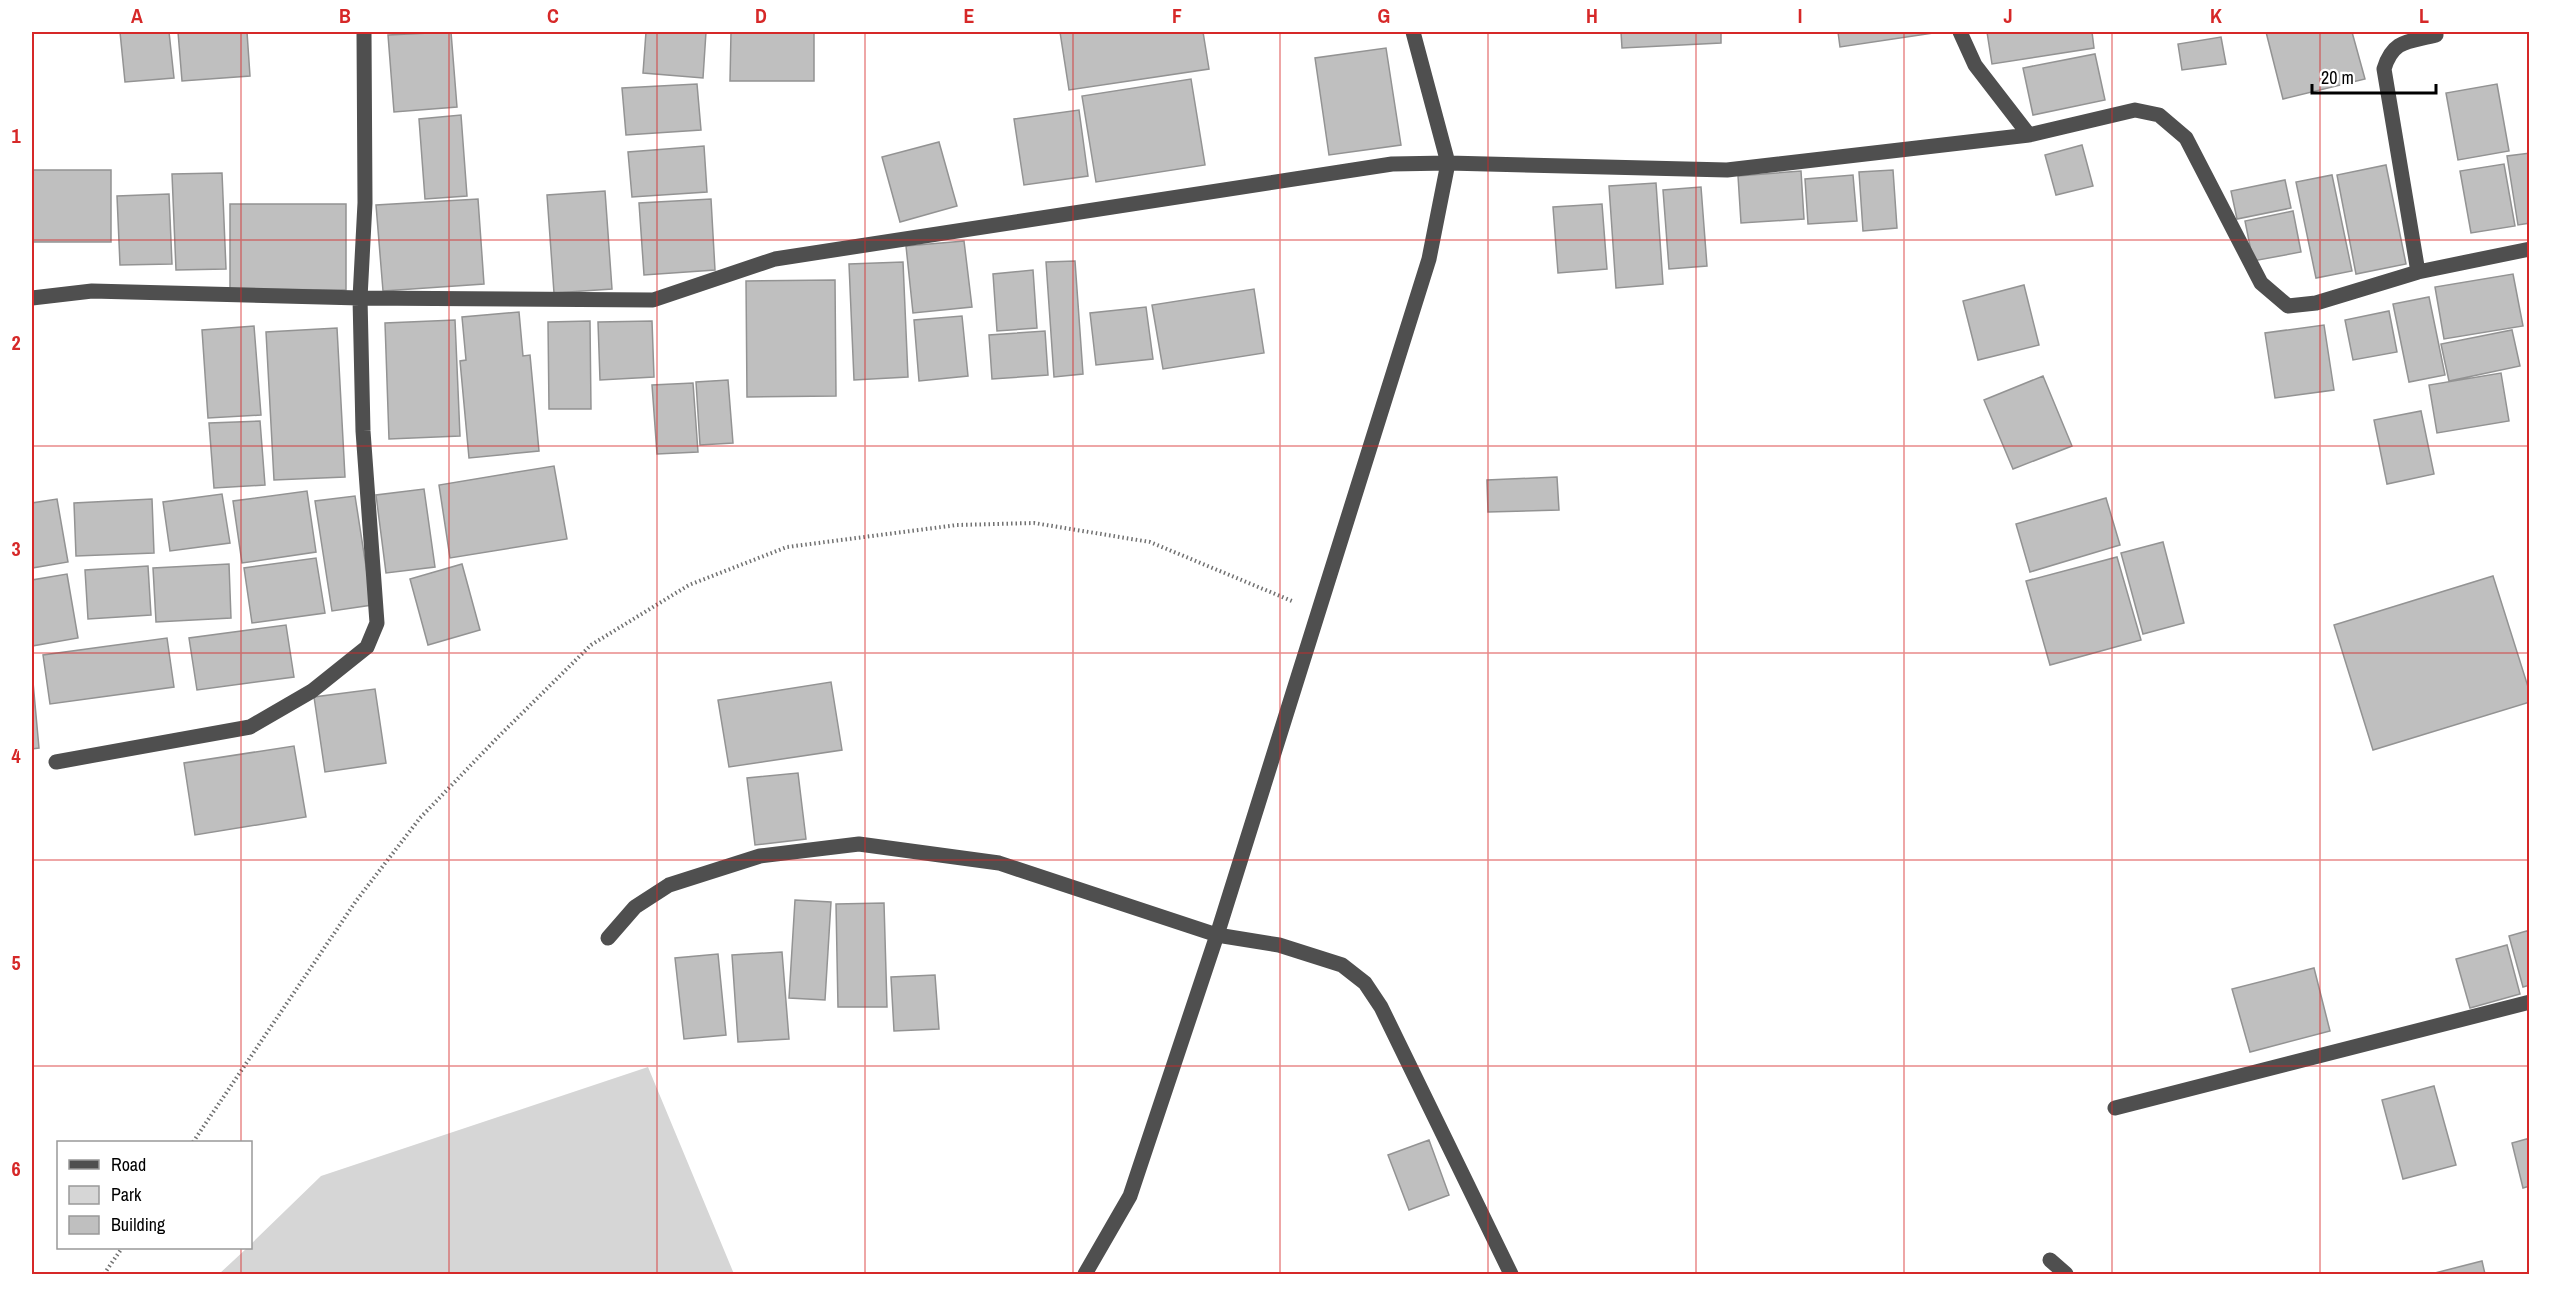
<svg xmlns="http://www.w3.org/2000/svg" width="2561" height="1306" font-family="'Archivo Narrow',sans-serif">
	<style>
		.green { fill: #d6d6d6 }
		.building { fill: #bfbfbf; stroke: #939393; stroke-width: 1.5 }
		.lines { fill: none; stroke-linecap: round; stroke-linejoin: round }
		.path { stroke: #717171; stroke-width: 4; stroke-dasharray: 1.5 3; stroke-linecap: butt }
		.minor { stroke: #4f4f4f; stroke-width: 15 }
		.grid { fill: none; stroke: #d62828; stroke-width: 1.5; stroke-opacity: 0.55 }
		.neatline { fill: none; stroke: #d62828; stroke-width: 2 }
		.grid-label { font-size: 20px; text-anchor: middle; font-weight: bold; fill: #d62828 }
	</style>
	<rect width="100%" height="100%" fill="#fff"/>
	<path class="green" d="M648,1067L734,1274H219L247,1248H250L251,1244L321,1176Z"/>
	<path class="building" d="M120,32H169L174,78L125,82Z
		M178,32H247L250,76L182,81Z
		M451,32L457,107L394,112L388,35Z
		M646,32H706L703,78L643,73Z
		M731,32L814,33V81H730Z
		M1060,32H1203L1209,69L1069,90Z
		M1621,32H1721V43L1622,48Z
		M1838,32H1940L1840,47Z
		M1987,32H2092L2094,48L1992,64Z
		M2266,32H2352L2365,79L2283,99Z
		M2221,37L2226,64L2182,70L2178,44Z
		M1386,48L1401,145L1329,155L1315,58Z
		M2095,54L2105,100L2033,115L2023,68Z
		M1191,79L1205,165L1096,182L1082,96Z
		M697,84L701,130L626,135L622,88Z
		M2497,84L2509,151L2458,160L2446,93Z
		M1079,110L1088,176L1024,185L1014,119Z
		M461,115L467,196L425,199L419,119Z
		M939,142L957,206L900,222L882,157Z
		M2082,145L2093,186L2056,195L2045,155Z
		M704,146L707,192L632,197L628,152Z
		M2530,153V223L2518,225L2507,156Z
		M2504,164L2515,226L2471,233L2460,171Z
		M2386,165L2406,264L2356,274L2337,175Z
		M32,170H111V242H33Z
		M1893,170L1897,228L1863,231L1859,172Z
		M1801,171L1804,219L1741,223L1738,176Z
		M222,173L226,269L176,270L172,174Z
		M1853,175L1857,221L1808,224L1805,179Z
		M2332,175L2352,271L2316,278L2296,182Z
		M2285,180L2291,208L2237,219L2231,191Z
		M1656,183L1663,284L1616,288L1609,186Z
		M1701,187L1707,266L1669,269L1663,190Z
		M605,191L612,289L554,293L547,195Z
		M169,194L172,264L120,265L117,196Z
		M478,199L484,284L383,291L376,205Z
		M711,199L715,270L644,275L639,203Z
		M230,204H346V290L230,289Z
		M1602,204L1607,269L1558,273L1553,207Z
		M2293,211L2301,252L2253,261L2245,221Z
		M964,241L972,307L913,313L906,246Z
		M1075,261L1083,374L1054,377L1046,262Z
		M903,262L908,377L854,380L849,264Z
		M1033,270L1037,328L997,331L993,274Z
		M2513,274L2523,326L2444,339L2435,287Z
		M835,280L836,396L747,397L746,281Z
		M2024,285L2039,345L1978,360L1963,301Z
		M1254,289L1264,353L1163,369L1152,305Z
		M2429,297L2445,375L2409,382L2393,304Z
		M1146,307L1153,359L1096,365L1090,313Z
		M2389,311L2397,352L2353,360L2345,320Z
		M519,312L523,356L530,355L539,451L469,458L460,361L466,360L462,317Z
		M962,316L968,376L919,381L914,320Z
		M455,320L460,436L389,439L385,323Z
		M590,321L591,409H549L548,322Z
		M652,321L654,377L600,380L598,322Z
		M2324,325L2334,390L2275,398L2265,333Z
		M254,326L261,415L208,418L202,330Z
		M337,328L345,477L274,480L266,332Z
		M2512,330L2520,366L2449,381L2441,344Z
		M1045,331L1048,375L992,379L989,335Z
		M2501,373L2509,421L2437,433L2429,385Z
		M2043,376L2072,446L2013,469L1984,400Z
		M728,380L733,443L700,445L696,382Z
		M693,383L698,452L657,454L652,385Z
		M2421,411L2434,474L2387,484L2374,420Z
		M260,421L265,485L214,488L209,423Z
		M554,466L567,539L450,558L439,485Z
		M1557,477L1559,510L1488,512L1487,480Z
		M424,489L435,567L386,573L376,495Z
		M307,491L316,552L242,563L233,501Z
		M222,494L230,543L170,551L163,502Z
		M355,496L372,605L332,611L315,501Z
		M2106,498L2120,545L2030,572L2016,524Z
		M57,499L68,562L32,568V503Z
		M152,499L154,553L76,556L74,503Z
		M2163,542L2184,623L2143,634L2121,553Z
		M2117,557L2141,640L2050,665L2026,581Z
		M316,558L325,613L252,623L244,568Z
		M229,564L231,618L156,622L153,568Z
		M462,564L480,630L428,645L410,579Z
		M148,566L151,615L88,619L85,570Z
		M67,574L78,638L32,646V580Z
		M2493,576L2530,693V702L2373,750L2334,625Z
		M286,625L294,677L197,690L189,638Z
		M167,638L174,687L50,704L43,655Z
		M32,671L39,748L32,749Z
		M831,682L842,750L729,767L718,700Z
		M375,689L386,763L325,772L314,697Z
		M294,746L306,817L195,835L184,763Z
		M798,773L806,839L755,845L747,778Z
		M795,900L831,902L825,1000L789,998Z
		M884,903L887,1007H838L836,904Z
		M2530,930V985L2523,987L2509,936Z
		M2507,945L2520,994L2470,1008L2456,959Z
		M782,952L789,1039L738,1042L732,955Z
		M718,954L726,1035L684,1039L675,958Z
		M2314,968L2330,1031L2250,1052L2232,989Z
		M935,975L939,1029L894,1031L891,977Z
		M2434,1086L2456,1165L2403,1179L2382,1100Z
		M2530,1138V1186L2523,1188L2512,1143Z
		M1429,1140L1449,1195L1409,1210L1388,1155Z
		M2482,1261L2485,1274H2431Z"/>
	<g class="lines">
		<path class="path" d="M193,1142L356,901L420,818L498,737L591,645L689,585L787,547L957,525L1034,523L1150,542L1292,601
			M104,1274L122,1248"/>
		<path class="minor" d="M1960,32L1975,65L2029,135
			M2418,272L2384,69C2393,39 2409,42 2436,35
			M32,298L92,291L360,298L653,300L775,259L1392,164L1448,163L1727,170L2029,135L2135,110L2159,115L2186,138L2261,283L2288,306L2316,303L2418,272L2530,249
			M56,762L250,727L312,691L367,647L377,623L363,431L360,298L365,203L364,32
			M608,938L635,907L669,885L760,856L859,844L999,863L1217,935L1279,945L1342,965L1365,983L1381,1007L1511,1274
			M2115,1108L2530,1002
			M2050,1260L2066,1274
			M1085,1274L1130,1196L1217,935L1429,259L1448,163L1413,32"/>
	</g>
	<path class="grid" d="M241,32V1142M449,32V1274M657,32V1274M865,32V1274M1073,32V1274M1280,32V1274M1488,32V1274M1696,32V1274M1904,32V1274M2112,32V1274M2320,32V1274M32,240H2530M32,446H2530M32,653H2530M32,860H2530M32,1066H2530M241,1248V1274"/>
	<rect width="2561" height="1306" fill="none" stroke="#ffffff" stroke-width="66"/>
	<rect x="57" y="1141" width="195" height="108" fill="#ffffff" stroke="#999999" stroke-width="1.5"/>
	<rect x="69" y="1160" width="30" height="9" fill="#4f4f4f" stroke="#999999" stroke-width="1.5"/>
	<text x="111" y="1171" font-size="18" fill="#000000">Road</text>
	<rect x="69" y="1186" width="30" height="18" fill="#d6d6d6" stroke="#999999" stroke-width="1.5"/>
	<text x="111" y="1201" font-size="18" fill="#000000">Park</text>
	<rect x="69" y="1216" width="30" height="18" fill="#bfbfbf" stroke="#999999" stroke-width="1.5"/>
	<text x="111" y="1231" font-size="18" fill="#000000">Building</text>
	<path d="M2312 84v9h124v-9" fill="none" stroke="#000000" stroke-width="3"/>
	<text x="2321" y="84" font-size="18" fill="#000000" stroke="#ffffff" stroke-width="4.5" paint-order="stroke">20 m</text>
	<rect x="33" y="33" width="2495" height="1240" class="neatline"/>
	<g class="grid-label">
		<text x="137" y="23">A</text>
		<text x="345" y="23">B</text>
		<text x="553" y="23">C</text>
		<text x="761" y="23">D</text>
		<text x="969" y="23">E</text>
		<text x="1177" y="23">F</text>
		<text x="1384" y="23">G</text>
		<text x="1592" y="23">H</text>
		<text x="1800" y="23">I</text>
		<text x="2008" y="23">J</text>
		<text x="2216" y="23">K</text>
		<text x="2424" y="23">L</text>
		<text x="16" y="143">1</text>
		<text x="16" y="350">2</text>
		<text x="16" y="556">3</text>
		<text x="16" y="763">4</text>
		<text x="16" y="970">5</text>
		<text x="16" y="1176">6</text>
	</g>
</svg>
